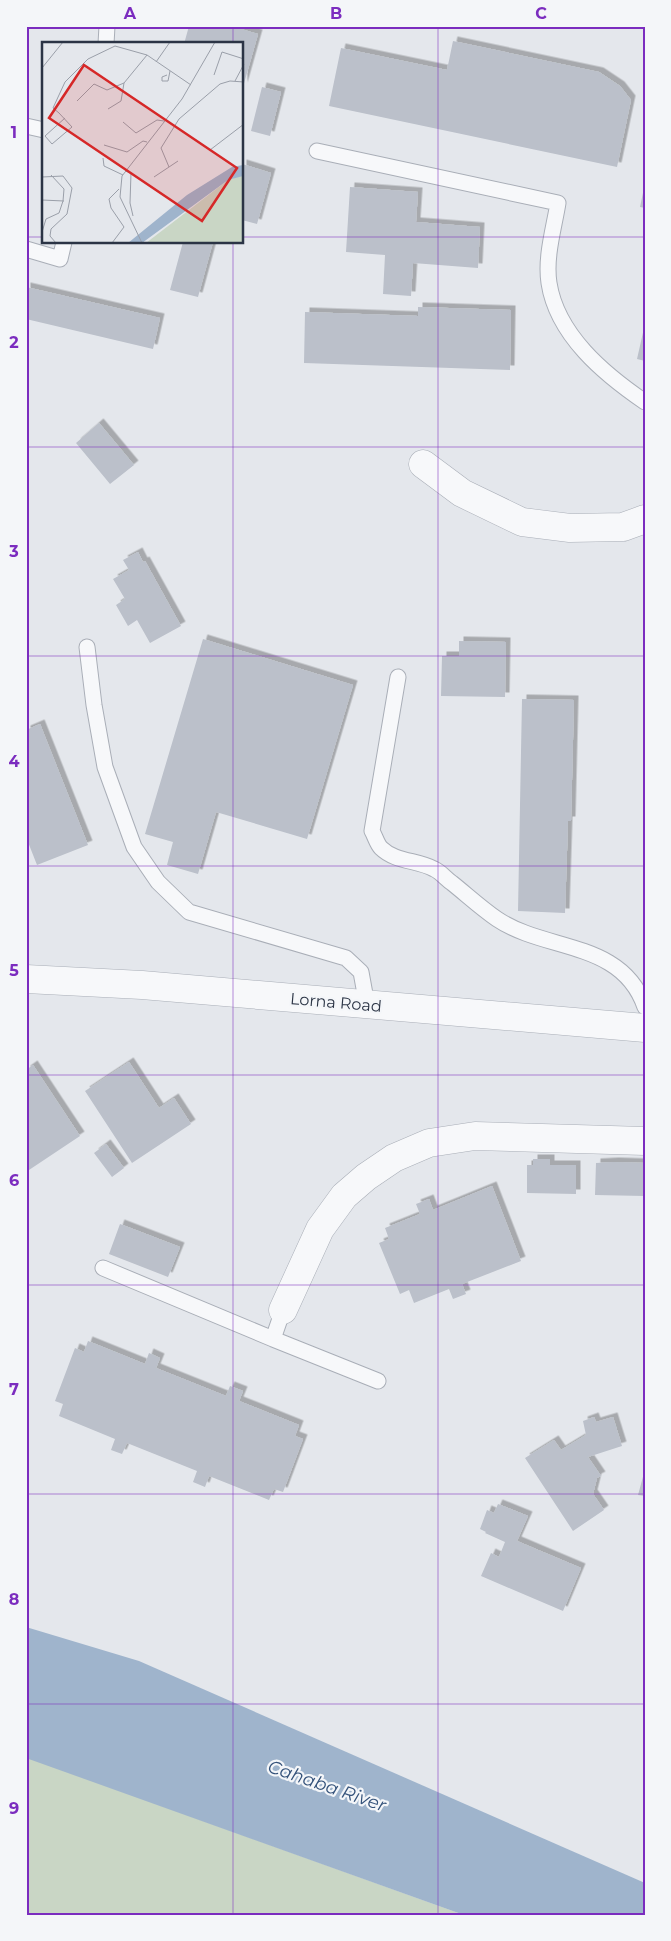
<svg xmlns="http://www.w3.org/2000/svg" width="671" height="1941" font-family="Montserrat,sans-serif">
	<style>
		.green { fill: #c9d6c5 }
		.water { fill: #9fb4cc }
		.building { fill: #bbc0ca; filter: url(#shadow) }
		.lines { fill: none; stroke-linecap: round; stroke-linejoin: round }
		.service-casing { stroke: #a9aeb7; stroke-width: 17 }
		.minor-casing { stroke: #a9aeb7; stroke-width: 29 }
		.tertiary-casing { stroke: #a9aeb7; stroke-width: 29 }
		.service { stroke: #f7f8fa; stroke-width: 15 }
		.minor { stroke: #f7f8fa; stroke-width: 28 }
		.tertiary { stroke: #f7f8fa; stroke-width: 28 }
		.grid { fill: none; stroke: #7b2cbf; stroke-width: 1; stroke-opacity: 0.55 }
		.labels { text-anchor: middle; stroke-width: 4.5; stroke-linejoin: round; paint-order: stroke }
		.street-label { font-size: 16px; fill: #2b3445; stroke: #f4f6f9 }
		.water-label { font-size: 18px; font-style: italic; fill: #34527a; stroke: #f4f6f9 }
		.inset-road { fill: none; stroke: #9a9fa9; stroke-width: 1 }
		.view { fill: #d62828; fill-opacity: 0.15; stroke: #d62828; stroke-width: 2.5 }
		.inset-edge { fill: none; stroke: #2b3445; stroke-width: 2.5 }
		.neatline { fill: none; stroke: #7b2cbf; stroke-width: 2 }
		.grid-label { font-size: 16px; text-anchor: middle; font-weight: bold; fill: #7b2cbf }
	</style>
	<defs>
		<filter id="shadow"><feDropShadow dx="4.5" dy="-4.5" stdDeviation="0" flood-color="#0004"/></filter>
	</defs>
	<rect width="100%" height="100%" fill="#e4e7ec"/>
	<path class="green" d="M26,1757L464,1915H26Z"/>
	<path class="water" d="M26,1627L139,1661L645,1883V1915H464L26,1758Z"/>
	<path class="building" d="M189,26H231L258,34L243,87L242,44H184Z
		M453,41L599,72L620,86L631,100L617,167L329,106L341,48L447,70Z
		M262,87L281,92L270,136L251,131Z
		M242,164L271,173L257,224L242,220Z
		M350,187L418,192L416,222L480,227L478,268L413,263L411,296L383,294L385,255L346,252Z
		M644,188H645V208L640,207Z
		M183,242H213L198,297L170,290Z
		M26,287L160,318L153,349L26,319Z
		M418,307L511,310L510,370L304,363L305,312L418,316Z
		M644,328H645V361L637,359Z
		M99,423L134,465L110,484L76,443Z
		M138,552L143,562L145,561L181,626L150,643L137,620L128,626L116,605L125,599L113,579L129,570L123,560Z
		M203,639L353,685L307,839L216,812L198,874L167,865L173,842L145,834Z
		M459,641L506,642L505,697L441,696L442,656H459Z
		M522,699L574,700L571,821H568L565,913L518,911Z
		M40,724L88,845L37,865L26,837V730Z
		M129,1062L159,1108L174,1098L191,1124L132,1163L85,1091Z
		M33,1065L80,1136L26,1172V1070Z
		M106,1144L124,1168L112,1177L94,1153Z
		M533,1159H550V1165H576V1194L527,1193V1165H533Z
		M614,1162L645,1163V1196L595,1195L596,1163Z
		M492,1186L521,1261L462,1284L466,1294L453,1299L449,1289L414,1303L409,1290L400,1294L379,1243L389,1239L385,1228L420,1214L416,1204L429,1199L433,1210Z
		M120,1224L180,1247L168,1277L109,1254Z
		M88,1341L145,1364L149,1353L160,1358L156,1368L226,1396L230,1386L243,1391L239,1401L299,1425L295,1436L303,1439L283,1492L274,1489L269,1500L209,1476L205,1487L193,1482L197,1471L127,1443L122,1454L111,1450L115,1439L59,1416L63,1404L55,1401L75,1348L84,1352Z
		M594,1417L596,1422L613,1417L622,1446L588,1457L601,1476L597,1478L593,1494L604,1510L573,1531L525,1458L554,1440L561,1450L586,1435L583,1421Z
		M644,1473H645V1496L638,1495Z
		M498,1504L528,1516L517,1541L581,1568L563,1611L481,1576L491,1553L499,1557L505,1542L485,1533L486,1532L480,1529L487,1510L494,1513Z"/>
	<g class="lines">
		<defs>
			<path id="service" d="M106,44L107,26
				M26,126L44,130
				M317,151L558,203C554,228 545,257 549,283C557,335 604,374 645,402
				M26,249L60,259L64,242
				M87,647L94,705L105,767L134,847L158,882L189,912L346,958L361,972L367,1005
				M398,677L372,831C375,836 377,844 381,848C395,862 418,860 434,869C441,872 446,879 452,883C467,895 481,908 497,919C546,952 622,940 645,1007
				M103,1268L273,1339
				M283,1310L273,1339L378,1381"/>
			<path id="minor" d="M423,464L462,493L522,522L570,528L623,527L645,519
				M283,1310L320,1229L344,1196L366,1177L394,1158L429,1143L475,1136L645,1141"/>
			<path id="tertiary" d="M26,979L142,985L645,1028"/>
		</defs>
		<use href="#service" class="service-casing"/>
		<use href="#minor" class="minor-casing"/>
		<use href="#tertiary" class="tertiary-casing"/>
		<use href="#service" class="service"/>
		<use href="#minor" class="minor"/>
		<use href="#tertiary" class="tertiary"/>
	</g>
	<path class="grid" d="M233,26V44M438,26V1915M26,237H44M242,237H645M233,242V1915M26,447H645M26,656H645M26,866H645M26,1075H645M26,1285H645M26,1494H645M26,1704H645"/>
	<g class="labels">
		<g class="street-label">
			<text transform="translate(336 1002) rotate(5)" y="6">Lorna Road</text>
		</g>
		<g class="water-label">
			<text transform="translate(327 1786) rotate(19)" y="6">Cahaba River</text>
		</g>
	</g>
	<g transform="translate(42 42)">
		<rect width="201" height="201" fill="#e4e7ec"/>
		<path d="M198,134H201V201H104L186,138Z" fill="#c9d6c5"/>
		<path d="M201,123V134L186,138L100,201H86L145,153L190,125Z" fill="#9fb4cc"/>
		<path class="inset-road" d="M114,20L128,0M0,26L21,0M125,33L120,35V39H126L128,29M172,33L180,10L202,17M193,39L202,22M35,59L52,42L65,48L82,41M66,67L79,59L82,41L105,13M23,76L3,94L10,102L30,85L17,71L11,66L23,40L46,17L73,4L105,13L149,43M81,80L94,91L115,78L122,79M62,103L85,110L101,99L105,100M168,108L202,82M61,116L62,124L81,133M136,119L127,125L119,106L137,77L178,42L188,39L202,40M83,129L89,131L88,161L91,174M0,135L21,134L30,146L25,172L9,187L8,194L14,201M112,135L127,125M0,158L22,159M0,190L4,177L17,171L21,159L22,147L9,133M70,201L82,185L69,166L67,157L77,147M100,201L78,155L80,134L140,57L173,0"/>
		<path class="view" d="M42,23L195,126L160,179L7,76Z"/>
		<rect width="201" height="201" class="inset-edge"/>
	</g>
	<rect width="671" height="1941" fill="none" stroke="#f4f6f9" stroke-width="55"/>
	<rect x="28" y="28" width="616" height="1886" class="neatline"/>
	<g class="grid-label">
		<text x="130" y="19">A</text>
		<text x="336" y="19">B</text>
		<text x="541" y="19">C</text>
		<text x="14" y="138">1</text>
		<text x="14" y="348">2</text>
		<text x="14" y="557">3</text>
		<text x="14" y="767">4</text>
		<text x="14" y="976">5</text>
		<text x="14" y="1186">6</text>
		<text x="14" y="1395">7</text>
		<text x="14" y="1605">8</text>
		<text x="14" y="1814">9</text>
	</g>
</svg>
